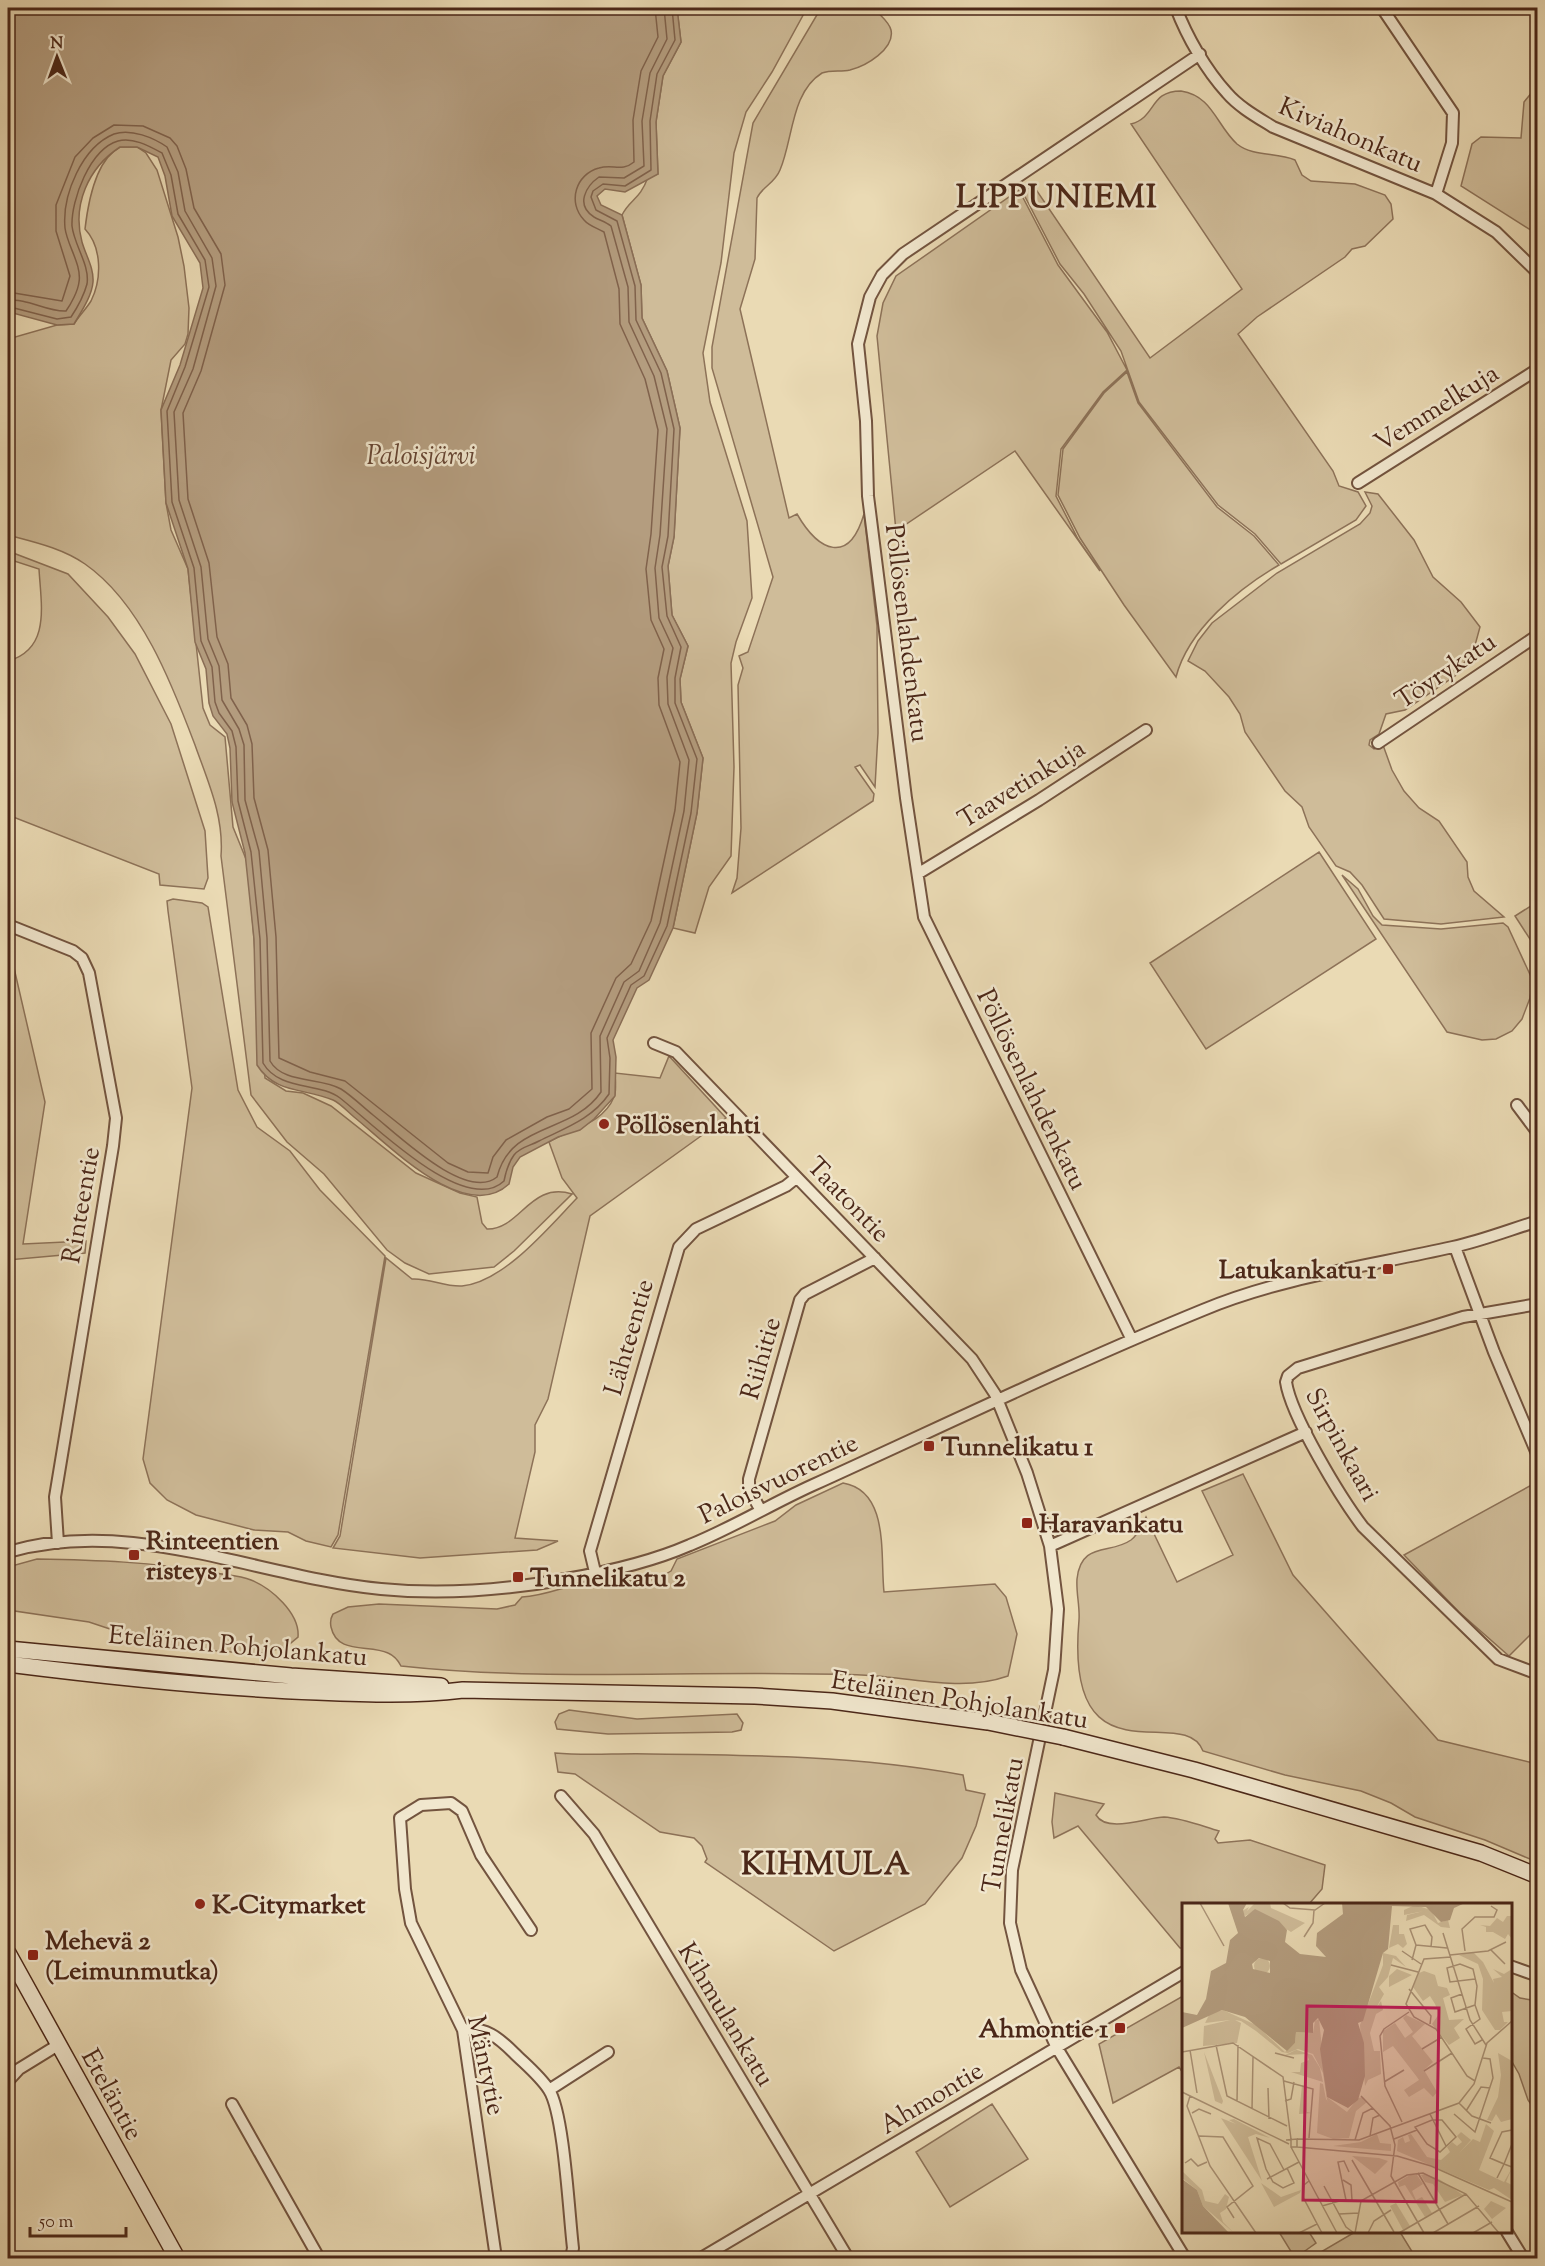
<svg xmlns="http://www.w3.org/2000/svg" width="1545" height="2266" font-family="'Sorts Mill Goudy',serif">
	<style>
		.green { fill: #cfbc99; stroke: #8d7258; stroke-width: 1.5 }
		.water { fill: #b49d7f; stroke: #8a6e56; stroke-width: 1.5 }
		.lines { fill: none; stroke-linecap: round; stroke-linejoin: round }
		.shore { stroke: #80624c; stroke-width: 1.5 }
		.street-casing { stroke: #73543f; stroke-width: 14 }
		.secondary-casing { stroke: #4b2718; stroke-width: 18 }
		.street { stroke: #f1e7ce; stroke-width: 10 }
		.secondary { stroke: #f1e7ce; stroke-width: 15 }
		.secondary-bridge-casing { stroke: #4b2718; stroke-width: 18; stroke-linecap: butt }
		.secondary-bridge { stroke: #f1e7ce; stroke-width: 15 }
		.poi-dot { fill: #8f2418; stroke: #f1e7ce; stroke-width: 2 }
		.labels { text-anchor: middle; stroke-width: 5; stroke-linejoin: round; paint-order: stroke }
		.street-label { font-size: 26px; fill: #4b2718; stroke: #f1e7ce }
		.poi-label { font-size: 26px; font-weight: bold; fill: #4b2718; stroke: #f1e7ce; text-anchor: start }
		.water-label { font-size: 27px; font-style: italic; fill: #654432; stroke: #f1e7ce }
		.district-label { font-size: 32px; font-weight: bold; letter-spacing: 1.5px; fill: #4b2718; stroke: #f1e7ce }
		.inset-road { fill: none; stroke: #aa9276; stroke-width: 1.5 }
		.view { fill: #c2185b; fill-opacity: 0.15; stroke: #c2185b; stroke-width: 3 }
		.inset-edge { fill: none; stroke: #4b2718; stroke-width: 3 }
	</style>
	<rect width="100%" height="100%" fill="#eadab4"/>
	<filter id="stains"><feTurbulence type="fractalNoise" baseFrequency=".00333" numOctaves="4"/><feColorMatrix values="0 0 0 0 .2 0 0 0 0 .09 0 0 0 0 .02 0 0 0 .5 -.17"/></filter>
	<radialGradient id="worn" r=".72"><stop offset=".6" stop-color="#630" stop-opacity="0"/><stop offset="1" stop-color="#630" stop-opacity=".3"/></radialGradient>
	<path class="green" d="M677,8H807L772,72L746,112L734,153L721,263L703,353L710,402L747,521L752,598L736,642L731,663L734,767L731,856L709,887L695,933L673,928L697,813L703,758L681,702L680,679L688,646L672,615L668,566L674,537L680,428L667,371L642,318L641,285L622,215C630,199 640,200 648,177L658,174L656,122L663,76L681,42Z
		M821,8H874C879,15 889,21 891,30C895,49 866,66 850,70C841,72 831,70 822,73C791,92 793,140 780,170C775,183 762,187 757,198L755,259L740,309L789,518L797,514C819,552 849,565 864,514L877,626L878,733L875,787L860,765L855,767L874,794L873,801L732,893L737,878L741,828L738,685L743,668L739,656L748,652L773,577L712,368V347L753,123Z
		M1537,86V234L1461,186L1472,144L1481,137L1521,138L1524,102Z
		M1181,91C1213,96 1216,125 1237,144C1253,157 1277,152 1295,160L1302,175L1311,181L1355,184L1385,195L1391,204L1393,219L1365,246L1352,249L1345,257L1257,317L1238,334L1333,471L1339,486L1358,492L1366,506L1356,520L1281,564L1255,534L1218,505L1139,402L1121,351L1084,294L1060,264L1021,189L1035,188L1150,358L1242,289L1131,124C1157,117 1149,91 1181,91Z
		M120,147H137L146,153L157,170L178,237L184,266L189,308L188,334L185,344L171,360L161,410L166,503L171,530L188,569L203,708L210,725L225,737L233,827L248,864L265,1078L286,1091L303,1093L331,1106L416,1173L460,1193L477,1197L482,1223L487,1229C520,1230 530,1181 572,1194L514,1251L494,1267L429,1274L405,1263L387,1250L324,1174L287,1142L251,1095L221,856C224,816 208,782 195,745C172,684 141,603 85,564C62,548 34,542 8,535V339L57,325L74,324C79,316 86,309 91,301C102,279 102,247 85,229C88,203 95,160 120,147Z
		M1019,190L1058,265L1107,332L1127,370L1103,392L1061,449L1056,496L1078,539L1100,571L1015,451L896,531L877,336L883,303L896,276Z
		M1127,372L1138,403L1217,507L1254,536L1279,565C1238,589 1188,630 1176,677L1124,605L1080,538L1058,495L1063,449L1104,393Z
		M1365,492L1378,494L1414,540L1433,577L1461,602L1480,627L1474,649L1455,676L1405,710L1386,714L1379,734L1370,740L1369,745L1374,749L1383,745L1392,770L1404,791L1419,808L1439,821L1467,862L1468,877L1474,891L1504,917L1441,924L1384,919L1362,885L1350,872L1336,866L1309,827L1302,807L1285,791L1245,732L1240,714L1229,697L1205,671L1188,661L1198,641L1212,623L1277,573L1360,524L1370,513L1372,506Z
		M8,551L68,574L108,617L135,654L171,724L205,831L208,878L204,889L160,885L159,874L8,815V661C51,649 41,605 39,569L8,559Z
		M1319,852L1376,939L1206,1049L1150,963Z
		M1342,875L1358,889L1373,916L1382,925L1441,929L1503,923L1508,927L1533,981L1530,998L1522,1019L1512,1031L1496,1039L1482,1040L1447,1032Z
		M173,899L202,903L208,907L238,1090L257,1127L290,1151L320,1190L385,1256L338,1535L331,1547L306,1541L288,1532L254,1530L196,1515L167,1500L150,1483L143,1459L192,1088L168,911L167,901Z
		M1537,902V950L1515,916Z
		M8,942L45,1102L23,1244L86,1241L85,1253L8,1260Z
		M669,1056L726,1118L590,1216L548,1399L535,1425V1452L515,1538L558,1541L537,1550L420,1558L333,1548L340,1536L386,1258L412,1279C430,1278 444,1287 462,1286C504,1282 549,1227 577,1198L562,1178L549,1142C571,1129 603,1124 614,1097C617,1091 615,1080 615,1073L660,1078Z
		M1243,1474L1293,1575L1438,1740L1537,1764V1862L1485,1840L1415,1817L1391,1803L1361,1791L1285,1775L1203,1751C1184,1701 1064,1789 1079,1620C1080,1606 1076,1593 1077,1579C1081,1541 1110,1555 1131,1540C1139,1534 1142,1525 1146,1517L1177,1582L1233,1555L1202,1491Z
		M1537,1482V1628L1509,1656L1459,1612L1404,1555Z
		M843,1483C890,1491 880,1556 884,1592L995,1584L1006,1597L1017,1634L1008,1676C968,1690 928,1681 887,1677C863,1674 838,1674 814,1674C676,1671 538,1681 401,1666C398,1660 395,1656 388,1653C369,1644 337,1655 331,1627C330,1622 330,1619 333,1614L348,1607L379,1604L497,1609L515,1605L522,1597C548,1596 571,1583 596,1581C621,1579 649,1586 671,1571L677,1559L775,1521L796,1505Z
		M37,1559C95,1560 153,1562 210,1572C223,1575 239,1575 251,1580C271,1588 300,1613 298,1637L286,1647L258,1654L164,1647L89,1622L8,1610V1567Z
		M569,1710L637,1719L737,1714L743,1723L741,1730L732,1732L608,1734L557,1729L555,1722L559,1714Z
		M555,1753C587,1756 618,1753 650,1754C755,1755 860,1756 963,1775L966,1790L985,1794L976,1826L962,1858L925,1904L834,1951L705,1862L707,1859L702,1846L694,1838L660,1832L575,1774L558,1772Z
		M1055,1793L1104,1804L1096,1815C1107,1834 1148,1817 1164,1817C1182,1818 1202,1826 1219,1831L1215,1839L1218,1843L1250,1840L1325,1865L1322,1889L1309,1904H1184L1183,1948H1180L1078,1826L1054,1838L1052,1822Z
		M1510,1991L1520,1998L1537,2001V2113L1528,2100L1519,2074L1511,2060Z
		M1183,1996V2073L1179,2067L1113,2103L1099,2044Z
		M992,2104L1028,2159L950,2207L916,2152Z
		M1279,2232H1309L1316,2243L1295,2258Z
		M1355,2232H1400L1416,2258H1315L1314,2256Z"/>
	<path class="water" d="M8,8H677L681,42L663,76L656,122L658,174L625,192L605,189L597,196L601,205L622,215L641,285L642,318L667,371L680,428L674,537L668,566L672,615L688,646L680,679L681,702L703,758L697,813L673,928L649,980L637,988L613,1040L616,1057L615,1096L594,1119L580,1130L558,1137L520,1157L513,1167L509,1184C465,1225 389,1145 354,1117C348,1112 340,1103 333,1100C305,1088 275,1094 257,1065L254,939L245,853L232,802L230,748L227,734L213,716L209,703L206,669L195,642L188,569L166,503L161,410L180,365L203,288L200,263L172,216L165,176L158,157L137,147H120C88,168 72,205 82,242C86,256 94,268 93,282C92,296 81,312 74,324L57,325L13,313L8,317Z"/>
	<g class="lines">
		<path class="shore" d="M8,292L62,301L70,276L56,231V205L75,157L93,138L114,125L143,126L170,138L177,146L186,169L194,208L221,254L225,285L201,371L183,413L188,499L209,563L217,637L228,664L231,698L247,725L252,744L254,798L268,850L276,937L279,1058L310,1072L345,1081L448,1163L468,1172L488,1173L493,1157L506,1140L547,1117L569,1109L592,1089L591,1033L616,978L631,964L651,921L675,810L680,762L659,705L658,678L664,649L651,620L646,569L651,534L658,430L645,379L620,324L619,289L604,232C597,228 589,226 584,220C567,202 576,174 599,168C613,164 622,172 634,162L633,120L641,71L658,37L655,8
			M8,301C26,297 46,312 66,311C71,304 78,291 79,282C82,265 67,245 65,228C62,195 82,147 114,134C131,128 154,138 167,147L178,172L185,211L212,258L216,286L193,369L174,412L179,500L201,567L208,639L219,666L222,700L239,729L244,745L245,800L259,851L267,938L270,1061C283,1084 321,1077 341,1089C352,1096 363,1107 373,1115C397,1134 466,1202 497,1177C511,1121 572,1135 601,1092L600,1036L624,982L639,971L660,923L684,811L689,760L668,704L667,677L673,648L659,618L655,568L660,535L667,429L654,376L629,322L628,287L611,226C606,222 599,220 594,217C575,205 586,186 599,177L624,178L644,166L642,121L650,73L667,39L664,8
			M8,310L14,308L57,319L71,317C77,308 84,295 87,284C90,265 74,245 72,226C71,200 90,149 118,141C133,137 149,146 162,153L171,175L178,214L205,260L209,287L185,367L167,411L172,502L194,568L201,641L212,667L215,702L219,713L232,731L236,747L238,801L251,852L260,939L263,1063C279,1091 319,1082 340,1098C371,1122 465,1218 504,1181C506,1171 508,1163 514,1155C520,1147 530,1146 539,1141C565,1128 592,1119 609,1094L610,1058L607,1038L631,985L644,976L667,926L691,813L697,759L675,703V678L681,647L667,616L662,567L668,536L674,429L661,373L636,320L635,286L617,221L596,210L591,197L593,191L603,184L625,186L651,170L650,121L657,74L675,40L672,8"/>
		<defs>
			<path id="street" d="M1176,8C1187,37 1206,70 1227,93C1239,107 1257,117 1273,127L1436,194L1496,232L1538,273
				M1382,8L1453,113L1452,143L1436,194
				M1358,483L1538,369
				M1378,743L1538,635
				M919,873L1039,800L1146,730
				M8,925L73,951L82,958L89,973L116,1118L113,1146L55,1497L58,1543
				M654,1043L676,1052L972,1359L995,1394L1027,1473L1050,1546L1058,1609L1054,1670L1012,1870L1010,1923L1021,1970L1057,2048L1185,2258
				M1517,1105L1538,1133
				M1455,1247L1494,1352L1538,1456
				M1538,1304L1463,1317L1298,1368L1288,1376L1286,1382C1291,1416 1341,1498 1363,1527L1498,1659L1538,1674
				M1132,1340L924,917L906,798L868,496L866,421L858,344L870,297L882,275L903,254L1200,54
				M760,1509L749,1489V1479L800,1300L805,1294L875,1258
				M1050,1546L1306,1432
				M8,1552C133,1516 258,1577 381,1589C442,1595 506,1590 566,1579C607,1572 651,1562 690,1545C732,1528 771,1504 813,1485C943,1426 1071,1364 1203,1310C1282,1277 1369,1266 1453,1247C1481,1241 1509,1230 1538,1221
				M595,1572L590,1551L679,1247L696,1229L786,1186L796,1178
				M561,1796L594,1834L848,2258
				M1510,1966L1538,1976
				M463,2030C485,2026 499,2038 514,2053C525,2064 540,2076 549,2090C564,2113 569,2215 573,2248L571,2258
				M8,2081L19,2069L58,2045
				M549,2090L608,2052
				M232,2104L319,2258
				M1507,2232L1523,2258
				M496,2258L463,2030L411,1923L405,1889L400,1818L421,1805L451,1803L462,1811L481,1855L531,1930
				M514,2258H531
				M701,2258L1184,1972"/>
			<path id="secondary" d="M8,1649L291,1676L441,1686
				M8,1664C111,1677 213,1688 317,1692C366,1694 415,1696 463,1690L755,1696L832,1701L988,1722
				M1063,1737L1194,1770L1481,1853L1538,1876
				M8,1953L177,2258"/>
		</defs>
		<use href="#street" class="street-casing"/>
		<use href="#secondary" class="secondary-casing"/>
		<use href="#street" class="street"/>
		<use href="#secondary" class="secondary"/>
		<defs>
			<path id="secondary-bridge" d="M988,1722L1063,1737"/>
		</defs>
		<use href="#secondary-bridge" class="secondary-bridge-casing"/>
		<use href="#secondary-bridge" class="secondary-bridge"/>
	</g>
	<g class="poi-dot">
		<circle cx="604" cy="1124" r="6"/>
		<rect x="1382" y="1263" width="12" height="12" rx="3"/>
		<rect x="923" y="1440" width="12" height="12" rx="3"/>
		<rect x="1021" y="1517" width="12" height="12" rx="3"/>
		<rect x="128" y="1549" width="12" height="12" rx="3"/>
		<rect x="512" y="1571" width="12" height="12" rx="3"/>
		<circle cx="200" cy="1904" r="6"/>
		<rect x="27" y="1949" width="12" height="12" rx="3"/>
		<rect x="1114" y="2022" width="12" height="12" rx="3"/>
	</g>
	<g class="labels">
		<g class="street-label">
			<text transform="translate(1351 134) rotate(23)" y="9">Kiviahonkatu</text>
			<text transform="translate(1436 407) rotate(-32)" y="9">Vemmelkuja</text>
			<text transform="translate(908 633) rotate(83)" y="9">Pöllösenlahdenkatu</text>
			<text transform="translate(1445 670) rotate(-34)" y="9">Töyrykatu</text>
			<text transform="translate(1021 783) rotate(-32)" y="9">Taavetinkuja</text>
			<text transform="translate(1033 1089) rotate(64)" y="9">Pöllösenlahdenkatu</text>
			<text transform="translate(849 1199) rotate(46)" y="9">Taatontie</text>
			<text transform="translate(80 1205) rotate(-80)" y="9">Rinteentie</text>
			<text transform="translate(628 1337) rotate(-74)" y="9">Lähteentie</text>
			<text transform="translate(760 1358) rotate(-74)" y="9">Riihitie</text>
			<text transform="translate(1343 1444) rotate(61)" y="9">Sirpinkaari</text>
			<text transform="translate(778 1478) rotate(-26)" y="9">Paloisvuorentie</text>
			<text transform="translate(238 1645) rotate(5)" y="9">Eteläinen Pohjolankatu</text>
			<text transform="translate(960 1699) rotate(9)" y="9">Eteläinen Pohjolankatu</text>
			<text transform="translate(1002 1825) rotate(-80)" y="9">Tunnelikatu</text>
			<text transform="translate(727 2014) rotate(59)" y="9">Kihmulankatu</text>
			<text transform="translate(487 2065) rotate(78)" y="9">Mäntytie</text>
			<text transform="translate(113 2094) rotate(61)" y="9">Eteläntie</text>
			<text transform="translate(931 2097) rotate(-31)" y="9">Ahmontie</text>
		</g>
		<g class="poi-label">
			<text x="616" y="1133">Pöllösenlahti</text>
			<text x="1376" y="1278" text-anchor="end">Latukankatu 1</text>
			<text x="941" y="1455">Tunnelikatu 1</text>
			<text x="1039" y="1532">Haravankatu</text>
			<text x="146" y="1549">Rinteentien<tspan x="146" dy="30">risteys 1</tspan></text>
			<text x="530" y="1586">Tunnelikatu 2</text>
			<text x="212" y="1913">K-Citymarket</text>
			<text x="45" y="1949">Mehevä 2<tspan x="45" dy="30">(Leimunmutka)</tspan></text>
			<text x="1108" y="2037" text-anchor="end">Ahmontie 1</text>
		</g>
		<g class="water-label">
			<text x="421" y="464">Paloisjärvi</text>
		</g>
		<g class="district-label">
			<text x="1057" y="207">LIPPUNIEMI</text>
			<text x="826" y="1874">KIHMULA</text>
		</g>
	</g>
	<g transform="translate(1182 1903)">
		<rect width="330" height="330" fill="#eadab4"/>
		<path d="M73,0H88L89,5L123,20L109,29L74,7L63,13L60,8L67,4L65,8ZM233,2L249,7L256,20L266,17L268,25L259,24L242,12L224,18L225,12L242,8L222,12V7ZM325,13H330V36L326,31L323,36L311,29H304V24L298,22L308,23L315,15L321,19ZM211,22H217V31H222L225,41L221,45L216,41L207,45ZM291,49L301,59L312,80L311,76L320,74L311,66L322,71L330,66V108L320,109L322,119H326L318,127H313L300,107L301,76L296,61L277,52ZM201,50L214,53L224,64L211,55L206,74L197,84L202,91L193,107L199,98L201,107L194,111L188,130L192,148H198L199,171L186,177L183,183L178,122L201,62ZM72 63a8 8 0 1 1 16 0a8 8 0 1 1-16 0ZM215,66L230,72L207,84V73ZM242,68L253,72L256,83L265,85L268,92L261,95L267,117L282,116L272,125L278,135L267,142L250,121L257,111L253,101L248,93L241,98L231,84L237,70ZM41,107L74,122L103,149L113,140L114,129L131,130L133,118L137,116L145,194L165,209L176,195L181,194L185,199L174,208L167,235H170L151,236L135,230L138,180L141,181L144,196L147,200L145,197L141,170L131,151L116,146L106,150L100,149L74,128L59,118L53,117L59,120L55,140L21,143L22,123L48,117L23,120L28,110ZM224,112L243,121L230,133L251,159L242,167L255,189L251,194L242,185L227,194L222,187L237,177L235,174L211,143L201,149V128L213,120L223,135L231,129L221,115ZM114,147H115L130,152L138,165L141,179L109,169H118L119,160L127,157L125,151L103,152ZM22,149L41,198L40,201L33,198ZM316,150L330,158V216L319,219L314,211L310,218L305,217L316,194L319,172ZM120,182L124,183L125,209L130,210L117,211ZM39,215L54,221L47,217L52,216L88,235L74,231L66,234L80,278ZM304,221L312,228L297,267L322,279L330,265L324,279L330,282V297L312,285L307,287L215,248L216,237L221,234L223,240L228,238L226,232L229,231L245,254L259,257L268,249L265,244L270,239L275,243L280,239L275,233L279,229L289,237L277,250L291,236L298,239ZM195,231L198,240L209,241V248L151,243L179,239ZM170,253L197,255L206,258L193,271ZM0,268L20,287L23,298L36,301L43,291L47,294L44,306L38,310L41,319L52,330L21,303L15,287L0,275ZM243,271L257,276L281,292L263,299L251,281L243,279L239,272ZM228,272H235L241,281L230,288L234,297L240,294L250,310L243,314L223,282L217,284L216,279ZM79,280L99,294L119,287L118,290L92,304ZM309,298L324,305L310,316L302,306ZM214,300L228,323L221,327L208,303Z" fill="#cfbc99"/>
		<path d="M46,0H65L61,7L63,14L73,6L97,18L105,27L103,39L118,51L144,54L134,43L135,30L161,11L160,0H283L272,5L268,17L259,19L244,4L210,3L206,46L201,50L181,118L176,120L182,140L183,173L176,197L166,205L145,194L138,146L142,127L136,115L131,120V130L114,129L113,140L105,148L63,114L40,107L0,125V109L15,112L24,96L29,68L44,60L48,37L56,30ZM77,55L88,58V70L71,66L70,61ZM0,276L15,287L21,303L47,330H0Z" fill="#b49d7f" fill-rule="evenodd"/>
		<path class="inset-road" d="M18,0L42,43M101,0L108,5L133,7L143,0M261,30L288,117L304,142M122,34L131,20L132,7M234,42L265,45M309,47L323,61M220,48L239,61M283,48L280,26L293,14H312L315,7L309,3M268,52L306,48L324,39M269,54L242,56L224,101L232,114L254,126L285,173L293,178M230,57L234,42L228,26L243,22L250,34L249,44M209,62L236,69M293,76L268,79L265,65L278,61L291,66L295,83L293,102L298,116L284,126L293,141L300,137M227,86L249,113L248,121M280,91L269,95L273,109L293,102M34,142L45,193L105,223M240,146L260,134M8,147L15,190M0,149L51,140L101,174L109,236M93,150L112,155M242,168L270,150M102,178L131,186L127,235M202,179L222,167M86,185L87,216M0,189L107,241M8,193L5,203L28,263L74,330M179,193L208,223L213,242L209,273L242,330M103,198L109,196L112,179M55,199L56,142M277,200L290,213L309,220M70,206L71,154M284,208L299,184L308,185M10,210L17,206L29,211M248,211L264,243M272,211L293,229L311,175L308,156L301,155M250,217H260L274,234L258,249L245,241L233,224ZM220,219L203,183L198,133L202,126L227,109M17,233L41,234L71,283L45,304L52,315M188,233L191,215L198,212M115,236L177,237L277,200L292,181L305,140L330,118M212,236L235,227M104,237L115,236V244H109V237M173,237L181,210L191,205M330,241L322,261L330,264M109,244L155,330M115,244L215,253L249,263L330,299M170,257L212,329M3,260L9,256L16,263L25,259M102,267L88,241L75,235L84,266L91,279L101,285L112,280L105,265M236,270L266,321M315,275L322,261L308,255L320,229L330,227M85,276L117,259M161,277L169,282L170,297M127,278L122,282L121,294L140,330M142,283L164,324L172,330M164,297L156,259L162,258L167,269M140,303L161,297L179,298L225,272L241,270L284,291L317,330M157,311L177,310M117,330L135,321M173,330L179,298M186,330L192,318L209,307M217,330L284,291M251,330L297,303M291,330L310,319"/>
		<path class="view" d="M125,103L257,105L254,299L121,297Z"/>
		<rect width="330" height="330" class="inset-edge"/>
	</g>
	<rect width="1545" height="2266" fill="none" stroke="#eadab4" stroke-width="30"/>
	<rect x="9" y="9" width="1527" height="2248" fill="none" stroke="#4b2718" stroke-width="3"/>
	<rect x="15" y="15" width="1515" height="2236" fill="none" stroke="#4b2718" stroke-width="1.5"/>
	<g transform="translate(57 57) rotate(359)" stroke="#f1e7ce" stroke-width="4.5" paint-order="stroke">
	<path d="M0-4.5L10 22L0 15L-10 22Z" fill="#4b2718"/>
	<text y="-9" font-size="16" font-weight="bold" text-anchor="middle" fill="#4b2718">N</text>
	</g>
	<path d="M30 2227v9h96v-9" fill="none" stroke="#4b2718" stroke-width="3"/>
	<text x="39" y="2227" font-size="18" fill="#4b2718" stroke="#f1e7ce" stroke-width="4.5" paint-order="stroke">50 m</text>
	<rect width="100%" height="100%" filter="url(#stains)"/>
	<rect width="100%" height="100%" fill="url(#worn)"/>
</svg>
